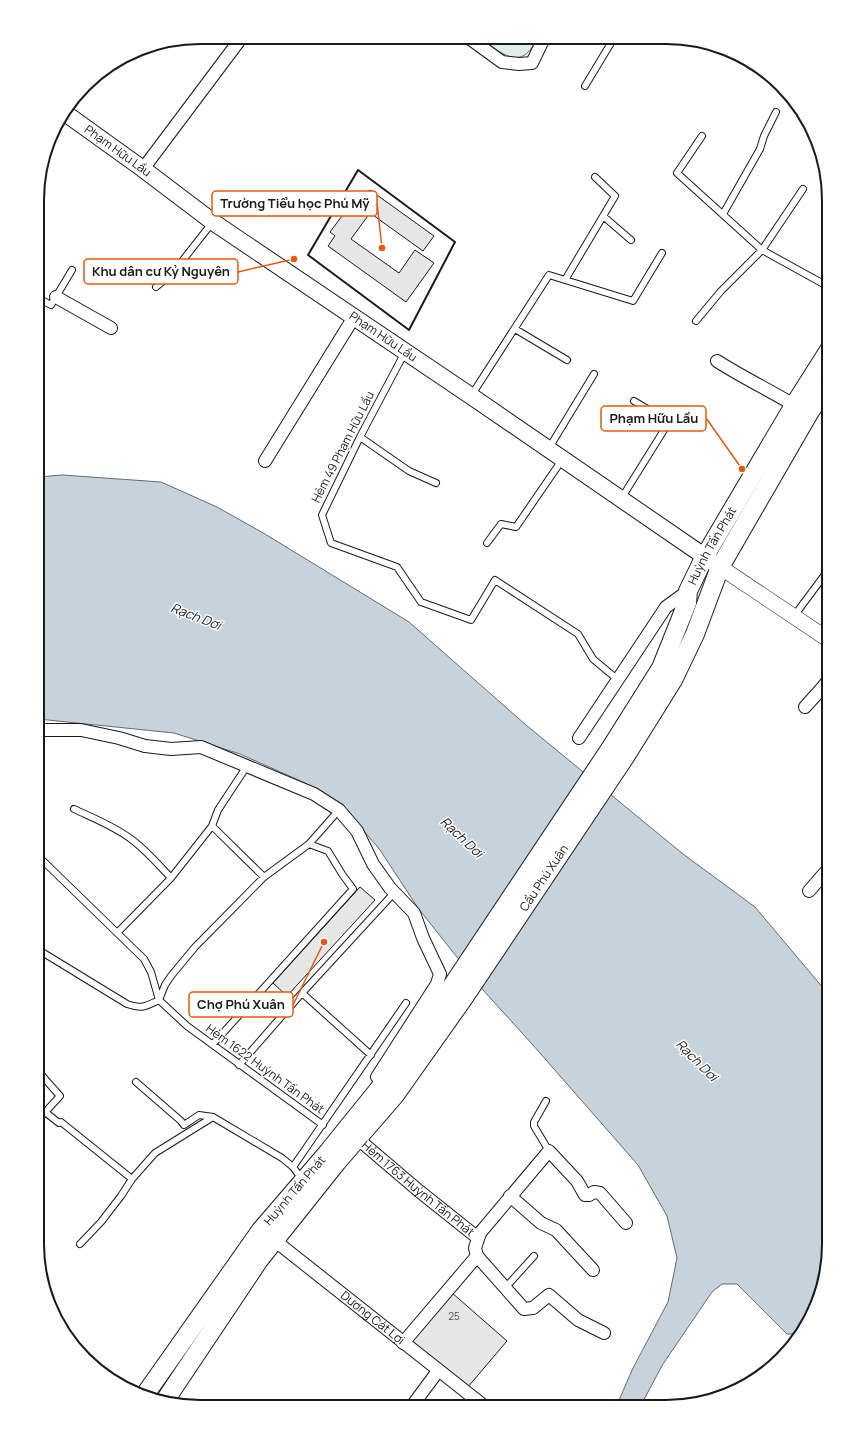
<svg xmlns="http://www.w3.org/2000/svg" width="866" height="1444" font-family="Manrope,sans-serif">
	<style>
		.green { fill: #e0efe3; stroke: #6a6a6a }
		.water { fill: #c6d2dc; stroke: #6a6a6a }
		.building { fill: #e6e6e6; stroke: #1a1a1a }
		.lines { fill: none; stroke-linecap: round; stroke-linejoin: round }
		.service-casing { stroke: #1a1a1a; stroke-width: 8 }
		.minor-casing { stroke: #1a1a1a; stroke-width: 14 }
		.tertiary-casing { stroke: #1a1a1a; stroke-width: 16 }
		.secondary-casing { stroke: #1a1a1a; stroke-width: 18 }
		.primary-casing { stroke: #1a1a1a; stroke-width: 20 }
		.service { stroke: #fff; stroke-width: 6 }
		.minor { stroke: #fff; stroke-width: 12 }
		.tertiary { stroke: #fff; stroke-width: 15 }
		.secondary { stroke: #fff; stroke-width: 16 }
		.primary { stroke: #fff; stroke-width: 18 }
		.wall { stroke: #1a1a1a; stroke-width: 2 }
		.labels { text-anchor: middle; stroke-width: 3; stroke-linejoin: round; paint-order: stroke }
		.number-label { font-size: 10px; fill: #4d4d4d }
		.street-label { font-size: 12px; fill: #1a1a1a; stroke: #fff }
		.water-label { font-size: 13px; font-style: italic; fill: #1a1a1a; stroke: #fff }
		.rim { fill: none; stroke: #1a1a1a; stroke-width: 2 }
		.leader { fill: none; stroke: #e8590c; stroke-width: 1.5 }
		.callout-dot { fill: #e8590c; stroke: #fff; stroke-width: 1.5 }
		.callout { fill: #fff; stroke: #e8590c; stroke-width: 1.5 }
		.callout-label { font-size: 13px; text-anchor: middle; font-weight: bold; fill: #1a1a1a }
	</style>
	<rect width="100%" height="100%" fill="#fff"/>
	<path class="green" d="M480,38H537C522,73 501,53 480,38Z"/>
	<path class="water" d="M62,475L161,482L217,507L265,534L409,622L526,725L683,854L755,907L829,995V1255L817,1306L801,1334H787L737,1284H722L712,1292L663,1364L640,1407H616L633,1368L668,1302L677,1258L667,1216L638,1165L532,1044L483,990L418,908L380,850L347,811L305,783L240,754L174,733L38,719V477Z"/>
	<path class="building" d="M370,190L434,236L423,251L370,213L351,239L399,273L415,250L434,263L406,302L328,246L335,236L330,232L354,200L360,204Z
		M360,887L375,900L287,996L273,983Z
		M451,1292L507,1341L467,1388L408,1342Z"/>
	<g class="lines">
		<defs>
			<path id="service" d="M585,86L614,38
				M702,136L677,173L762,250L829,287
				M723,214L760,149L764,136L776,112
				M603,216L631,240
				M565,280L615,196L595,177
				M156,287L172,274L212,223
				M38,298L51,305L72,270
				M696,321L721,291L762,250L803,189
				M515,329L567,360
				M405,352L360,437L322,515L331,543L397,567L421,602L471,620L495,580L578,634L593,659L617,679
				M471,396L549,275L633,301L662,253
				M360,437L409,471L436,483
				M549,448L594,374
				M621,499L669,422L634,401
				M487,543L501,524L516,527L562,460
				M794,616L829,569
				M74,809C93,818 114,826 131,839C146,850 158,864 171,878
				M212,826L218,810L247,766
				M309,844L339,810
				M37,855L144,959L151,972L159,1000L187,1026L323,1125
				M117,933L171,878L212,826L264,877
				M37,949L127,1004C143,1009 144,1007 159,1000L165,985L171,976L195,947L264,877L309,844L328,851L342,874L353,889L213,1044
				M302,993L371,1055
				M239,1065L302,993L394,893
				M136,1082L181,1121L184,1125L199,1115L213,1117L282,1158L293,1167L302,1179
				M546,1101L534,1122V1126L549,1151
				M45,1112L59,1123L61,1122L132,1179
				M37,1121L60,1096L37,1070
				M293,1167L406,1003
				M80,1244L101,1222L121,1196L132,1179L155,1153L213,1117
				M505,1288L534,1256"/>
			<g id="minor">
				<path d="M469,38L502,62L519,64L532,63L544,38"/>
				<path d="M143,169L242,37"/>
				<path d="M56,297L111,328"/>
				<path d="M717,361C742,377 769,390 794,405"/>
				<path d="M265,461L354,317"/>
				<path d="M805,707L823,687L829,679"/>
				<path d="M38,730H81L119,738L145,746L171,749L201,747L314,794L339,810L357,831L373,864L390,888L414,913L423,938L440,974L437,984L377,1077"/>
				<path d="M579,738L666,607L688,591"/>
				<path d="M809,891L829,868"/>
				<path id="s1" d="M358,1139L419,1191L478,1238"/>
				<path d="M510,1196L541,1223L556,1230L593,1270"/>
				<path id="s2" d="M269,1236L484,1406"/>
				<path d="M477,1256L524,1309L533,1308L549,1295L578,1320L604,1333"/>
				<path d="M403,1343L477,1256L475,1248L480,1233L549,1151L577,1181L585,1195H589L594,1192L600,1193L626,1223"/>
				<path d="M412,1406L438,1371"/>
			</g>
			<path id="tertiary" d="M720,567L829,640"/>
			<g id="secondary">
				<path id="s3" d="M65,113L143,169L213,222L471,396L720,567"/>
			</g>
			<g id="primary">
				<path id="s4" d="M144,1396L261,1230L328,1152L383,1084L450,989L610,749L661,668L687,603L688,591L705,556L796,402L829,350"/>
				<path id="s5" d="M164,1402L259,1260L337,1162L395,1095L463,999L625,757L673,680L695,634L720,567L809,413L829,383"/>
			</g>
		</defs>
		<use href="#service" class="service-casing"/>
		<use href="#minor" class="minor-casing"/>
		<use href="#tertiary" class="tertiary-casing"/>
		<use href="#secondary" class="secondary-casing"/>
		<use href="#primary" class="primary-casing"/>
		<use href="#service" class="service"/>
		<use href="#minor" class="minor"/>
		<use href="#tertiary" class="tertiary"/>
		<use href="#secondary" class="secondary"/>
		<use href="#primary" class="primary"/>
		<path class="wall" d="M358,170L455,242L409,330L308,255Z"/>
	</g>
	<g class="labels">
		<g class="number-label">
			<text x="454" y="1320">25</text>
		</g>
		<g class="street-label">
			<text dy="4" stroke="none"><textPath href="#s3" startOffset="65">Phạm Hữu Lầu</textPath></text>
			<text dy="4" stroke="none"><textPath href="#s3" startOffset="389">Phạm Hữu Lầu</textPath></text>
			<text transform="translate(343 447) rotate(-63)" y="4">Hẻm 49 Phạm Hữu Lầu</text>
			<text dy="4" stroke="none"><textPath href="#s4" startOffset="1027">Huỳnh Tấn Phát</textPath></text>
			<text dy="4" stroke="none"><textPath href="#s5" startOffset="648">Cầu Phú Xuân</textPath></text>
			<text transform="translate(265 1069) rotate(36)" y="4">Hẻm 1622 Huỳnh Tấn Phát</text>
			<text dy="4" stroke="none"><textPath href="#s1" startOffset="78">Hẻm 1763 Huỳnh Tấn Phát</textPath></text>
			<text dy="4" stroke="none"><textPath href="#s4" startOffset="255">Huỳnh Tấn Phát</textPath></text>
			<text dy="4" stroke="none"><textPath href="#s2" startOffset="132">Dương Cát Lợi</textPath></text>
		</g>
		<g class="water-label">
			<text transform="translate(196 616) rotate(21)" y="5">Rạch Dơi</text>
			<text transform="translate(462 837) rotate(43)" y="5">Rạch Dơi</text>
			<text transform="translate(697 1060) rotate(45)" y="5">Rạch Dơi</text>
		</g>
	</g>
	<path d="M0 0H866V1444H0ZM200 44H666A156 156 0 0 1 822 200V1244A156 156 0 0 1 666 1400H200A156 156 0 0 1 44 1244V200A156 156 0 0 1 200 44Z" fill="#fff" fill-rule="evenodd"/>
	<path class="rim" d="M200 44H666A156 156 0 0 1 822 200V1244A156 156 0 0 1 666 1400H200A156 156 0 0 1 44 1244V200A156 156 0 0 1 200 44Z"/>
	<path class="leader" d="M382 248L377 203M294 259L238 272M742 469L706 418M324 942L293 1005"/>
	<g class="callout-dot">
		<circle cx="382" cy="248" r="4"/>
		<circle cx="294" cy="259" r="4"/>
		<circle cx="742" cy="469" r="4"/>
		<circle cx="324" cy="942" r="4"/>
	</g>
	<g class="callout">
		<rect x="212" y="191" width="165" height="25" rx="4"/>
		<rect x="84" y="259" width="154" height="25" rx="4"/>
		<rect x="601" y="406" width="105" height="25" rx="4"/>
		<rect x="189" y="992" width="104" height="25" rx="4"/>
	</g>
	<g class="callout-label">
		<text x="295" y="208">Trường Tiểu học Phú Mỹ</text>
		<text x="161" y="276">Khu dân cư Kỷ Nguyên</text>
		<text x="654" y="423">Phạm Hữu Lầu</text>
		<text x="241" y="1009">Chợ Phú Xuân</text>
	</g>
</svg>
